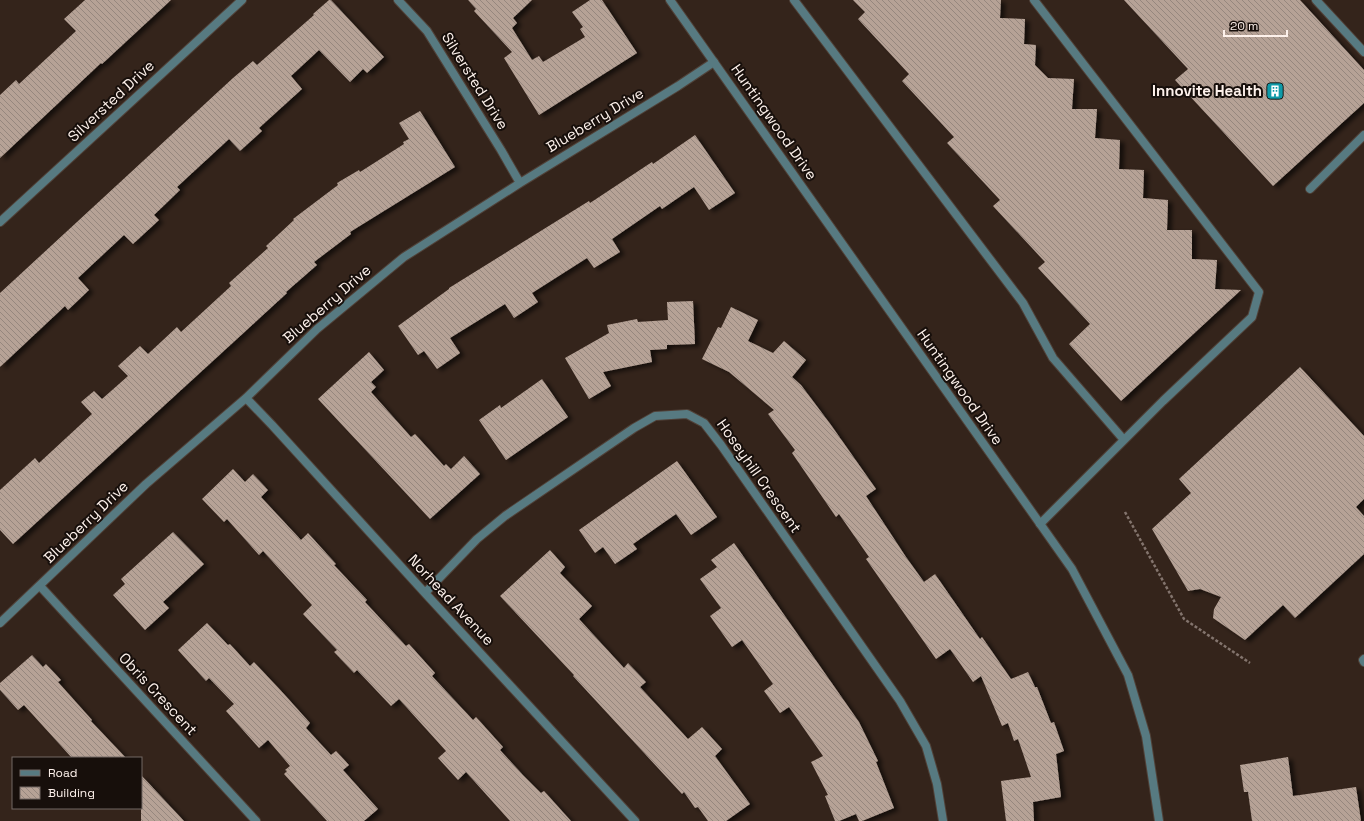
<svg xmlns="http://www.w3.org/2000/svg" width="1364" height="821" font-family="'Space Grotesk',sans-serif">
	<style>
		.building { fill: url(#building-back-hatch); filter: url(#shadow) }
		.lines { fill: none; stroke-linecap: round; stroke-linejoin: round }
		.service-casing { stroke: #504138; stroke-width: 10 }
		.minor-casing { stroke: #504138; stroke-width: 10 }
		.tertiary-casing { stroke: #504138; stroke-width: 10 }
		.path { stroke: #83746d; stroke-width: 2.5; stroke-dasharray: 3 2; stroke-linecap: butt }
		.service { stroke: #577a81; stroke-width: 8 }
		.minor { stroke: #577a81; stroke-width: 8 }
		.tertiary { stroke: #577a81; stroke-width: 8 }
		.labels { text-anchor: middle; stroke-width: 4; stroke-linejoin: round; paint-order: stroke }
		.street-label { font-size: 15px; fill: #fdf1eb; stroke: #170f0b }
		.poi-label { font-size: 15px; font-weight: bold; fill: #fdf1eb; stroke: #170f0b; text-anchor: end }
	</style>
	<defs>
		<pattern id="building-back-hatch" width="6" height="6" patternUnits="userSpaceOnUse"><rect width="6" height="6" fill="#b6a296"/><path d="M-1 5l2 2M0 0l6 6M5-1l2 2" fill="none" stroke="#96877e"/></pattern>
		<filter id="shadow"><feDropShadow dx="4.5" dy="2.5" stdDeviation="2" flood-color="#0009"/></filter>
	</defs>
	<rect width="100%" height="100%" fill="#34241b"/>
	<path class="building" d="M85,0H171L102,64L101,63L0,158V95L16,80L19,84L76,31L64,19Z
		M329,0H331L384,57L367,73L363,69L350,82L319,50L291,76L302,89L259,128L262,131L240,151L229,139L177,187L180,190L154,215L159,220L133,244L124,235L78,278L89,290L68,310L65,306L0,367V293L233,78L253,61L257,65L314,15L313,14Z
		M468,0H532L513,18L517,23L512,28L532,60L539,56L543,62L585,37L580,29L583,27L572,12L590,0H602L637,53L539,115L504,58L512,52L474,11L476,9Z
		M853,0H1001L1000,18L1025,19L1024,44L1036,45L1035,65L1048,78L1074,79L1072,109H1097L1095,138L1120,140L1119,169L1144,170L1143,198L1168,200L1167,230H1192V259L1217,260L1215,289L1241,290L1121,401L1069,344L1090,324L1038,268L1045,262L993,206L1000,200L947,143L954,137L902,81L909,74L858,19L865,12Z
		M1124,0H1300L1364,70V103L1273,186L1175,80L1188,69Z
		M420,111L455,167L350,232L351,234L314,262L317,265L286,292L287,293L13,544L0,530V490L35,458L39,463L92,414L81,402L94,391L102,399L128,376L118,366L140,346L148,354L177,327L181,332L231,286L229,283L268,248L266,246L294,220L293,219L338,185L337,183L359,170L360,172L404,144L403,142L409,139L399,123Z
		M695,135L735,193L709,210L694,187L662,209L660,206L612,239L620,252L594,268L587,258L532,293L538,302L514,318L505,304L450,338L460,353L437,369L424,351L418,355L398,326L449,289V288L589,201L590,203L652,162L653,164Z
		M693,301L695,344L667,345V349L650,350L652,362L603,372L611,386L589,399L565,358L609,333L607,325L637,319L638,322L668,320L667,302Z
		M731,307L758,320L748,341L773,353L784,341L806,360L792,377L801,385L831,425L876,489L866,496L906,557L924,582L935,574L980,639L982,637L1011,679L1028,672L1035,687H1037L1051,723L1054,722L1064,751L1056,754L1061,797L1033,802L1034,821H1006L1001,781L1031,777L1018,739L1014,741L1008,723L1002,726L981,676L973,682L950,649L936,659L866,559L869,557L839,514L836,517L792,453L795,450L768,414L774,410L729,372L702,359L718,327L721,328Z
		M369,352L384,370L371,382L376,387L371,392L411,437L415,434L444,466L446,464L451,469L464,456L480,474L430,519L318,399Z
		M1300,367L1364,436V499L1356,507L1364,516V554L1295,618L1283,605L1245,640L1213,618L1214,609L1221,597L1200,589L1188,591L1152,529L1191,493L1179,479Z
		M542,379L568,417L506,460L479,420L500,405L501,408Z
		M677,461L717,517L691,535L676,514L633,544L637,549L615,564L603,547L595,553L579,530Z
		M233,469L245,482L253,474L268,490L261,497L301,540L308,533L336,564L334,565L367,600L365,602L406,646L409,644L435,673L432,676L473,720L476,717L503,747L500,750L523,775L541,793L544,791L571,821H510L466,772L458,780L438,758L446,751L399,699L391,706L357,670L354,673L334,652L337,650L303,614L312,605L263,551L259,555L227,519L224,522L202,499Z
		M173,532L204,564L163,602L169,608L145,630L113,595L125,584L121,579Z
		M734,543L859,722L878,761L876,762L894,808L862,821H859L856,814L839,821H835L825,796L828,795L811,762L823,756L789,707L780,713L764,691L773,684L742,640L732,647L710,616L721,608L700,579L717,567L711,560Z
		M550,550L565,567L560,573L592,606L579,619L624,668L628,663L646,682L640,687L688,739L702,727L722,749L715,756L750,804L726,821H708L698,807L695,808L684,792L682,794L573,676L574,675L558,658L500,596Z
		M207,623L228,645L230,644L250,666L254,662L284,694L310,723L306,728L331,755L336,751L349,765L343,770L378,809L364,821H327L284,774L287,771L285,770L290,766L268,740L259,748L226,711L234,704L209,678L206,681L178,650Z
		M32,655L43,667L46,664L61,680L58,682L92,720L91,721L126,758H72L24,705L18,710L0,690V683Z
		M1288,757L1293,796L1356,787L1361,821H1252L1248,792H1244L1240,765Z
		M141,775L184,821H141Z"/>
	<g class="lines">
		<defs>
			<path id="service" d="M794,0L1023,303L1053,358L1124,440
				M1034,0L1259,292L1252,317L1163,401L1040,524
				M1316,0L1364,52
				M1310,189L1364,135
				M1364,659L1363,660L1364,662"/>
			<path id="minor" d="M398,0L427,31L501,150L520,183
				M0,222L242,0
				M246,398L272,425L425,593L635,821
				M40,586L256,821
				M425,593L477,539L505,516L634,428L655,416L687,414L704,423L721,445L900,701L926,746L937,784L943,821
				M0,623L146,484L246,398L317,329L404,257L520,183L678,86L714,62"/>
			<path id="tertiary" d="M670,0L1072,569L1128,675L1146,736L1159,821"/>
		</defs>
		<use href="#service" class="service-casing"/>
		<use href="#minor" class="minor-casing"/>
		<use href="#tertiary" class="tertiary-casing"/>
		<path class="path" d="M1125,512L1184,619L1250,663"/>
		<use href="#service" class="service"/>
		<use href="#minor" class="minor"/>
		<use href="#tertiary" class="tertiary"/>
	</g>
	<defs>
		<symbol id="building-square" viewBox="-11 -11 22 22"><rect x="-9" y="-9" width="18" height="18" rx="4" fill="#0f9aa8" stroke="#170f0b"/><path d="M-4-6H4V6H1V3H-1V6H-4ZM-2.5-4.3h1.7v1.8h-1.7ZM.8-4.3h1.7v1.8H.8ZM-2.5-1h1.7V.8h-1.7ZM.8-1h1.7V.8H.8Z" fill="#fff"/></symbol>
	</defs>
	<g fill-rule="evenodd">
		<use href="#building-square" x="1265" y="81" width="20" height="20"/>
	</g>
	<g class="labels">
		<g class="street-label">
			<text transform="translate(475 81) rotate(58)" y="5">Silversted Drive</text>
			<text transform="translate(111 101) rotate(-43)" y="5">Silversted Drive</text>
			<text transform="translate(595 120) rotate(-31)" y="5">Blueberry Drive</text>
			<text transform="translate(774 122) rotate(55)" y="5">Huntingwood Drive</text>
			<text transform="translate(327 304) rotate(-41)" y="5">Blueberry Drive</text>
			<text transform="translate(960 387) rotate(55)" y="5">Huntingwood Drive</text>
			<text transform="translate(759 476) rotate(55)" y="5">Hoseyhill Crescent</text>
			<text transform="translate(86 522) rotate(-44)" y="5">Blueberry Drive</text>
			<text transform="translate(451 600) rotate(47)" y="5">Norhead Avenue</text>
			<text transform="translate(158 694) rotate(47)" y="5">Obris Crescent</text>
		</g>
		<g class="poi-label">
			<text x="1262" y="96">Innovite Health</text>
		</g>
	</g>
	<rect x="12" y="757" width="130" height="52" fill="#170f0b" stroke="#736965"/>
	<rect x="20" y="770" width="20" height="6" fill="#577a81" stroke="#736965"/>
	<text x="48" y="777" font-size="12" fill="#fdf1eb">Road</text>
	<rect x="20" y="787" width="20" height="12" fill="url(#building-back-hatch)" stroke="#736965"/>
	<text x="48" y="797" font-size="12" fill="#fdf1eb">Building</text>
	<path d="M1224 30v6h63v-6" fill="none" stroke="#fdf1eb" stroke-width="2"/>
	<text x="1230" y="30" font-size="12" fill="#fdf1eb" stroke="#170f0b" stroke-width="3" paint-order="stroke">20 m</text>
</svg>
